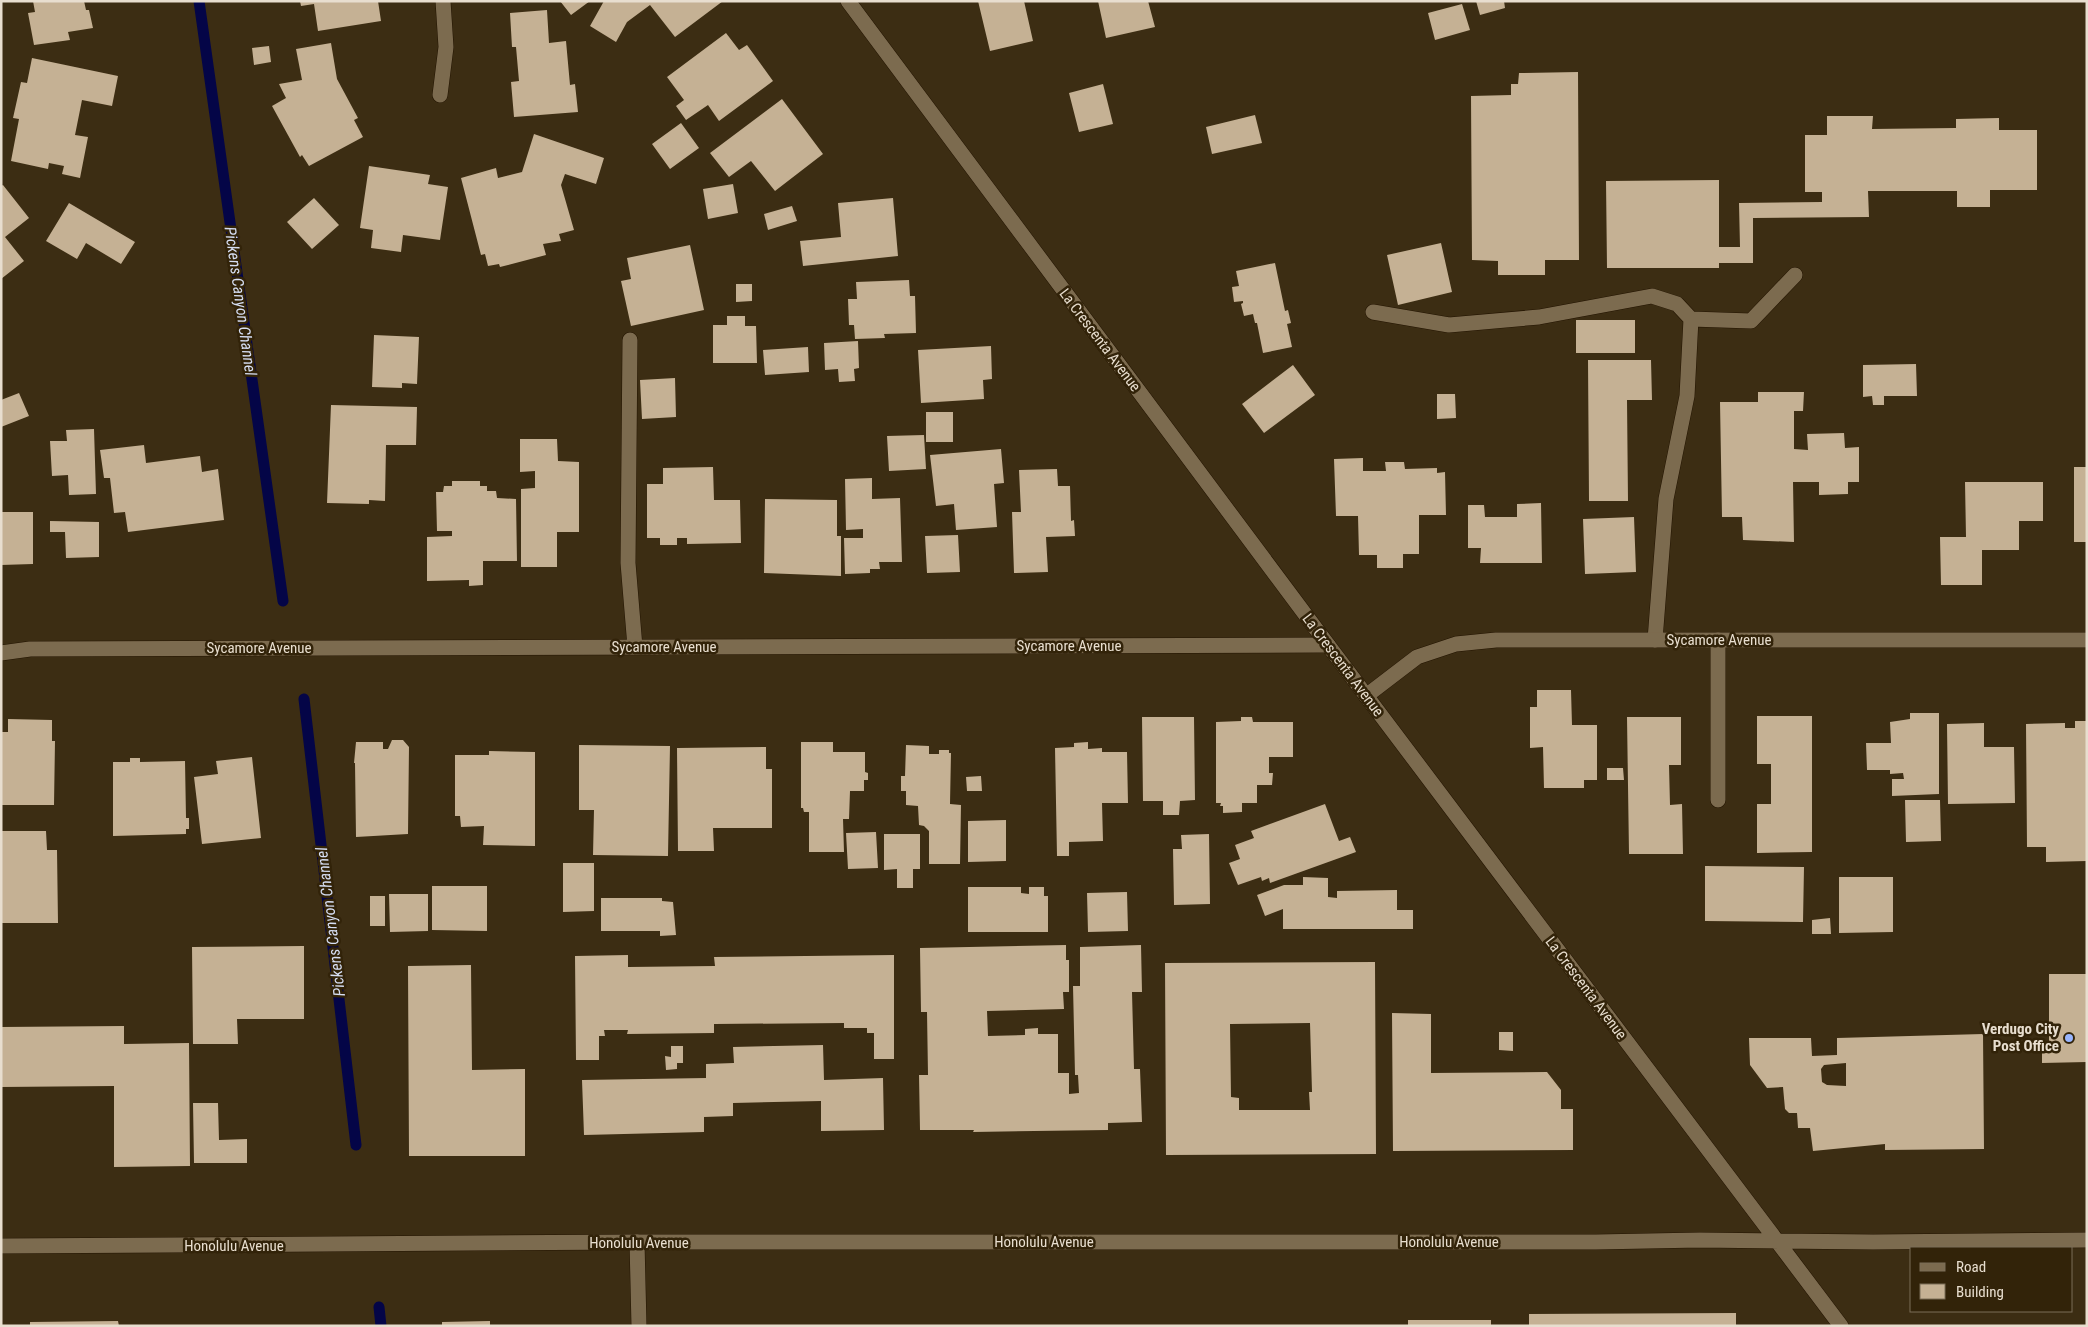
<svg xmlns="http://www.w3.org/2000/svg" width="2088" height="1327" font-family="'Roboto Condensed',sans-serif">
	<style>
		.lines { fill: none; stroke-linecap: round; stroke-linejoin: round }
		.stream { stroke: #040547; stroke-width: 11 }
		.building { fill: #c5b194; fill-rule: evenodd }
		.lane-casing { stroke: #231400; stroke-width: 16 }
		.street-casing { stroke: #231400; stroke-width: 16 }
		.secondary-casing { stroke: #231400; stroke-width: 16 }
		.lane { stroke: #7c6b4f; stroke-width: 15 }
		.street { stroke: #7c6b4f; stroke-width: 15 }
		.secondary { stroke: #7c6b4f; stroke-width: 15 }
		.poi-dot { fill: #99b5fd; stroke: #322309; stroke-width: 2 }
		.labels { text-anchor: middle; stroke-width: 5; stroke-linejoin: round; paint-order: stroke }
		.street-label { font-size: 15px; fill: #e8decf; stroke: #322309 }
		.poi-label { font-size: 15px; font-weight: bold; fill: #e8decf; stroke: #322309; text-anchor: end }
		.water-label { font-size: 16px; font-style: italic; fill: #d6def3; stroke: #322309 }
	</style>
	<rect width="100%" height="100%" fill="#3c2d13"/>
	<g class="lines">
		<path class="stream" d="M199,1L283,601
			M304,699L356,1145
			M379,1307L381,1326"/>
	</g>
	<path class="building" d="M33,1H84L86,10H89L93,28L68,32L70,40L34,45L28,13L35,12Z
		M300,1H378L381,21L318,31L314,4L301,6Z
		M560,1H590L571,15Z
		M604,1H723L675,37L650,5L627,22L616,42L590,26Z
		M978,1H1024L1033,41L990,51Z
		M1098,1H1148L1155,27L1106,38Z
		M1476,1H1504L1505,8L1480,15Z
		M1462,4L1470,30L1435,40L1428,13Z
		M547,10L549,43L566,41L570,85L575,84L578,112L514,117L511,82L519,81L516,47H512L510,13Z
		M726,33L739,50L747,45L773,81L719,121L708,105L686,120L676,106L684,100L667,77Z
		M331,43L337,79L358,118L354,120L363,137L309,166L302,155L300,157L272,106L286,98L279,84L302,80L296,49Z
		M269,46L271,62L254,65L252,48Z
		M32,58L118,76L112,106L82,100L75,135L88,137L80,178L62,174L64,166L49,163L48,169L11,161L19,119L13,118L21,82L27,83Z
		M1578,72L1579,260H1545V275H1498V261L1472,260L1471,96L1511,95V84H1518L1519,73Z
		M1103,84L1113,124L1079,132L1069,93Z
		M782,99L823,154L775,191L751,161L729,177L710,153Z
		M1255,115L1262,143L1212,154L1206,127Z
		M1827,116H1873L1872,129L1956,128V119L1999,118V130H2037V190H1990V207H1957V191H1868L1869,217L1753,218V263H1719V268H1607L1606,181L1719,180V247H1740L1739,203L1822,202V192H1805V135H1827Z
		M681,123L699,148L670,169L652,144Z
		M534,134L604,158L596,184L565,174L561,185L574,230L559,234L561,241L543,244L546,255L500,267L499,264L488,266L485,254L481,255L461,178L496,168L498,178L522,172Z
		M369,166L430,175L428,184L448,187L440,240L403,235L401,252L371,248L373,230L360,228Z
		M733,184L738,213L708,219L703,189Z
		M3,185L29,218L5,237L24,261L1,279V186Z
		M314,198L339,225L312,249L287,222Z
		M893,198L898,256L803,266L800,241L841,237L838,203Z
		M69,203L135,242L121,264L86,243L77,259L46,241Z
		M792,206L797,221L768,230L764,214Z
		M1441,243L1452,292L1398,305L1387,255Z
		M690,245L704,310L631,326L621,281L631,279L627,258Z
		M1275,263L1285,311L1288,310L1291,323L1287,324L1292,347L1263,353L1257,323H1255L1253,314L1244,316L1241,304L1243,303V301L1234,302L1232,287L1239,286L1236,271Z
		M909,280L910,296H915L916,333L884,334L885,338L855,339L854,325H849L848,299H857L856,282Z
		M736,284H752V301L736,302Z
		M727,316H745V326H756L757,363H713V325H727Z
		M1576,320H1635V353H1576Z
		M374,335L419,337L417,384L402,383V388L372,387Z
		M858,341L859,368L854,369L855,381L839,382L838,369L825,370L824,343Z
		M991,346L992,379L983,380L984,399L921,403L918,350Z
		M808,347L809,372L765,375L763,350Z
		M1588,360H1651L1652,400H1627L1628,501H1589Z
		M1916,364L1917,396H1884V405H1873L1872,396L1863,397V365Z
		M1293,365L1315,395L1264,433L1242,404Z
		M675,378L676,417L642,419L640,380Z
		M1758,392H1804L1803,411H1794V449L1808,450L1807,434L1844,433L1845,448L1859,447V482H1848V494L1819,495V482H1793L1794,542L1743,540L1742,517H1722L1720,402H1758Z
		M19,393L29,416L1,427V400Z
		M1437,394H1455L1456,418L1437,419Z
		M331,405L417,407L416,445H386L385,501L369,500V504L327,503Z
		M926,412H953V442H926Z
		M94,429L96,494L69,495L68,475L52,476L50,441H67L66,430Z
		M924,435L926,469L889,471L887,436Z
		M520,439H557L558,461L579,462V532H557V567H521V489L535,488V471L520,472Z
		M144,445L146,463L200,456L202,472L218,469L224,520L128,532L125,512L114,513L110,478H104L100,450Z
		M1001,449L1004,483L994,484L997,527L956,530L954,504L936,506L930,455Z
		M1363,458V471H1386L1385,462H1404L1405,469L1437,468V473L1445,472L1446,515H1419V554H1403V568H1377V555H1359L1358,516H1336L1334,459Z
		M713,467L714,500H740L741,543L687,544V538H677V545H660V538H647V484H663V468Z
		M2074,467H2087V542H2074Z
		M1057,469L1058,486H1070L1071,521L1074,520L1075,536L1046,537L1048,572L1014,573L1012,512H1021L1019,470Z
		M872,478V499L900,498L902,562H879L880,569H870V573L845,574L844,538H863V529L846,530L845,479Z
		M452,481H480V486H487V491H496L497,498L516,499L517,561H483V585L469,586V580L427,581V537L452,536V531H437L436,492H443L444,486H452Z
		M1965,482H2043V521H2019V550H1982V585H1941L1940,537H1966Z
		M765,499L837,500V536H841V576L764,573Z
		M1541,503L1542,563H1480L1481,548H1468V505H1484L1485,517H1517V504Z
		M1,512H33V564L1,565Z
		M1634,517L1636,572L1585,574L1583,519Z
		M50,521L99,522V557L66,558L65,532H50Z
		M958,535L960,572L927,573L925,536Z
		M1537,690H1571L1572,725H1597V780H1584V788H1544L1543,747L1530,748V707H1537Z
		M1910,713H1939V794L1892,796V779H1904L1903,773L1890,774V770H1867L1866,743H1891L1890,722L1910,719Z
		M1757,716H1812V852L1757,853V804H1771V764H1757Z
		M1142,717H1194L1195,800L1180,801L1179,815H1163V801H1143Z
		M1241,717H1252L1253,722H1293V757H1269V773H1273L1272,785H1257V803H1242V812L1223,813V806H1220L1221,803H1216V722L1241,721Z
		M1627,717H1681V765H1669L1670,805L1682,804L1683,854H1629Z
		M8,719L52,720V741H55L54,805H1V732H8Z
		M2075,721H2087V861L2046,862V847H2027L2026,724L2065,723V728H2075Z
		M1984,723V747H2014L2015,803L1948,804L1947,724Z
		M392,740H403L409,747L408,834L356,837L355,763H354L356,742H383V749H388Z
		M801,742H833V752H865V772L868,773V780H864V791H850L849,819H843L844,852H809V812H804L803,808H801Z
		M1088,742V749L1102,748V752H1127L1128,803H1102L1103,841L1069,842V856H1057L1055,748L1074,747V743Z
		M579,745L670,746L668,856L593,855L594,810H579Z
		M906,745L929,746V754H939V750H949V753H951L950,804L961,805L960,864H929V831L924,826L919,825L918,806L906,805V791H901V776H905Z
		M766,747V769H772V828H713L714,851H678L677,748Z
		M489,751L535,752V846L483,845L484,826L461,827L460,816H455V755H489Z
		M252,757L261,838L202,844L194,777L218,774L216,761Z
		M130,758H140V762L185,761L186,818H189V829H186V834L113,836V762H130Z
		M1607,768H1623L1624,780H1607Z
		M981,776L982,791H967L966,777Z
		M1905,800H1940L1941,841L1906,842Z
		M1325,804L1339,841L1350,837L1356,852L1270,883L1269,878L1262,881L1261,877L1238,885L1229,863L1240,859L1235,845L1254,838L1251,831Z
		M1006,820V861L968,862V821Z
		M1,831H46L47,850H57L58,923H1Z
		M876,832L878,868L848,869L846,833Z
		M884,834H920V869H913V888H897V869L884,870Z
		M1209,834L1210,904L1174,905L1173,849H1182L1181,835Z
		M563,863H594V911L563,912Z
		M1705,866L1804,867L1803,922L1705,921Z
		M1303,877L1328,878V897L1337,898V891L1397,890V910H1413V929H1283V909L1265,916L1257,895L1284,885H1303Z
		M1839,877H1893V932L1839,933Z
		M432,886H487V931L432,930Z
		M968,887H1021V893L1029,894V887H1044V896H1048V932H968Z
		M1127,892L1128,931L1088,932L1087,893Z
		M389,894H428V931L390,932Z
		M370,896H385V926H370Z
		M601,898H662V901L673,902L676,935L660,936V931H601Z
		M1830,918L1831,934H1812V920Z
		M1066,945V960H1069V992H1063L1064,1009L987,1011L988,1036L1025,1035V1029L1038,1028V1034H1058V1073H1069V1094L1079,1093L1078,1075H1075L1073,986H1080V947L1141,945L1142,992H1132L1134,1069H1140L1142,1122L1108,1123V1130L973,1132L974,1130H920L919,1075H928L927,1012H921L920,948Z
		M304,946V1019H237L238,1044H193L192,947Z
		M628,955V967L715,966L714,957L894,955V1059H874V1033H867V1028H844V1023L714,1024V1033L627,1034L628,1030H604L605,1036H599V1060H576L575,956Z
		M1375,962L1376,1154L1166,1155L1165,963ZM1310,1023L1312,1092H1309L1310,1110H1239V1098L1231,1097L1230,1024Z
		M471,965L472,1070L525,1069V1156H409L408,966Z
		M2049,974H2087V1062L2042,1063V1047H2049Z
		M1392,1013L1431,1014V1073L1547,1072L1561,1090V1109H1573V1150L1393,1151Z
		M124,1026V1044L189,1043L190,1166L114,1167V1086L1,1087V1027Z
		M1499,1032H1513V1051L1499,1050Z
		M1983,1034L1984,1149L1885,1150V1144L1813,1151L1810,1128H1798L1797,1113H1789L1785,1109L1783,1087L1767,1088L1750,1065L1749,1038H1811L1812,1056L1837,1055V1038ZM1846,1063V1086L1827,1085L1822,1082L1821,1069L1824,1065Z
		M823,1045L824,1080L883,1078L884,1130L821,1131V1101L733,1103V1116L704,1117V1132L584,1135L582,1080L706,1078V1064L734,1063L733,1047Z
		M671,1046H683V1063H677V1069L666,1070L665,1056L671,1057Z
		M193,1103H218L219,1140L247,1139V1163H194Z
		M1736,1313V1326H1529V1314Z
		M1408,1320H1491V1326H1408Z
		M118,1321L119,1326H30V1322Z
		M490,1321V1326H442V1322Z"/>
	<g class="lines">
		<defs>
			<path id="lane" d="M1373,312L1449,325L1539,317L1652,296L1677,304L1691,319
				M630,340L628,563L635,647
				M1655,640L1666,499L1687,396L1691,319L1751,321L1795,275
				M1718,800V640"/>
			<path id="street" d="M440,95L446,47L443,1
				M1,653L30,649L1328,645
				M1366,696L1417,657L1456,644L1496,640H2087
				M637,1242L639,1326"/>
			<path id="secondary" d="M848,1L1328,645L1841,1326
				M1,1246L637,1242H1596L1700,1240L1873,1242L2087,1240"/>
		</defs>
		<use href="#lane" class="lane-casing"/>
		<use href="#street" class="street-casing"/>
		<use href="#secondary" class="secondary-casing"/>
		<use href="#lane" class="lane"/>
		<use href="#street" class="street"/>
		<use href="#secondary" class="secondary"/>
	</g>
	<circle class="poi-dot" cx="2069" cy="1038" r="5"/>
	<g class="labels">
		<g class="street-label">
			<text transform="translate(1100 340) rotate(53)" y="5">La Crescenta Avenue</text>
			<text x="1719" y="645">Sycamore Avenue</text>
			<text x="1069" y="651">Sycamore Avenue</text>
			<text x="664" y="652">Sycamore Avenue</text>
			<text x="259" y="653">Sycamore Avenue</text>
			<text transform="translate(1343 665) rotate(53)" y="5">La Crescenta Avenue</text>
			<text transform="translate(1586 988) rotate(53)" y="5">La Crescenta Avenue</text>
			<text x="1044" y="1247">Honolulu Avenue</text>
			<text x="1449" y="1247">Honolulu Avenue</text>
			<text x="639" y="1248">Honolulu Avenue</text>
			<text x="234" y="1251">Honolulu Avenue</text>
		</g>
		<g class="poi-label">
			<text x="2059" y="1034">Verdugo City<tspan x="2059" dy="17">Post Office</tspan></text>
		</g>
		<g class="water-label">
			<text transform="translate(241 301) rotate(82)" y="6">Pickens Canyon Channel</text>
			<text transform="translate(330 922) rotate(-97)" y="6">Pickens Canyon Channel</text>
		</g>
	</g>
	<rect width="2088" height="1327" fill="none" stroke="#e8decf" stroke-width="5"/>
	<rect x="1910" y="1247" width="162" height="65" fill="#322309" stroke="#7b6e58"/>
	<rect x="1920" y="1263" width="25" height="8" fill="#7c6b4f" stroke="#7b6e58"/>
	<text x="1956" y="1272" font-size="15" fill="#e8decf">Road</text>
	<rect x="1920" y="1284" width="25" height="15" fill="#c5b194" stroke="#7b6e58"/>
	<text x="1956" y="1297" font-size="15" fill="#e8decf">Building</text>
</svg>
